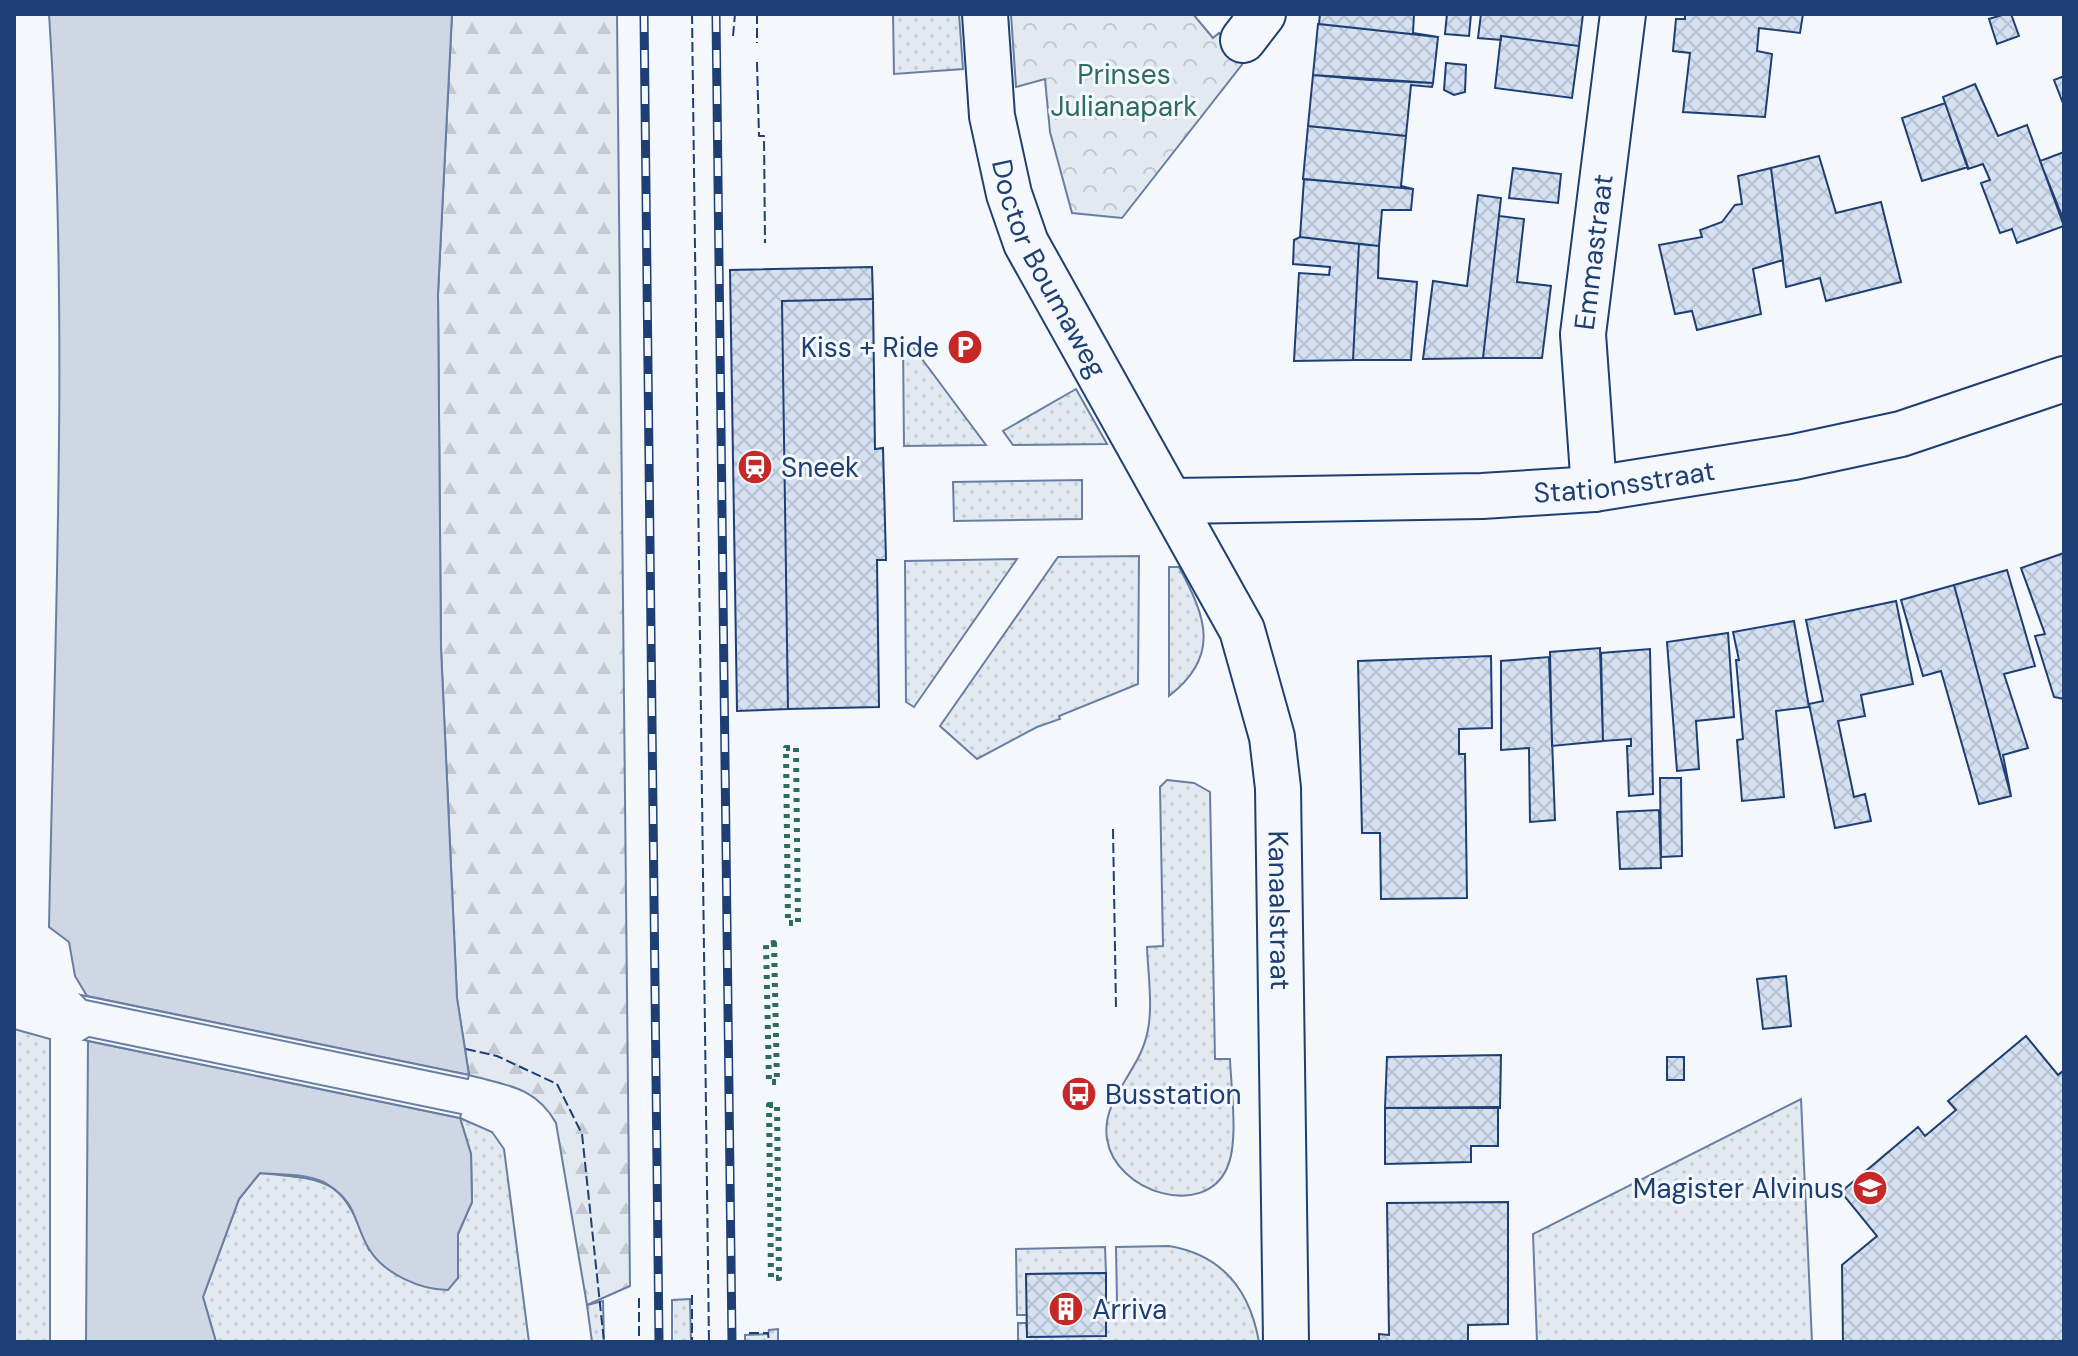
<svg xmlns="http://www.w3.org/2000/svg" width="2078" height="1356" font-family="'DM Sans',sans-serif">
	<style>
		.grass { fill: url(#grass-dots); stroke: #687fa3; stroke-width: 2 }
		.forest { fill: url(#forest-firs); stroke: #687fa3; stroke-width: 2 }
		.park { fill: url(#park-crowns); stroke: #687fa3; stroke-width: 2 }
		.water { fill: #cfd7e4; stroke: #687fa3; stroke-width: 2 }
		.pier { fill: #f4f7fb; stroke: #687fa3; stroke-width: 2 }
		.building { fill: url(#building-cross-hatch); stroke: #1d3f73; stroke-width: 2 }
		.lines { fill: none; stroke-linecap: round; stroke-linejoin: round }
		.minor-casing { stroke: #1d3f73; stroke-width: 48 }
		.major-casing { stroke: #1d3f73; stroke-width: 48 }
		.minor { stroke: #f4f7fb; stroke-width: 44 }
		.major { stroke: #f4f7fb; stroke-width: 44 }
		.rail-casing { stroke: #1d3f73; stroke-width: 9 }
		.rail { stroke: #f4f7fb; stroke-width: 6; stroke-dasharray: 18; stroke-linecap: butt }
		.hedge { stroke: #2c6c60; stroke-width: 6; stroke-dasharray: 4 6; stroke-linecap: butt }
		.fence { stroke: #1d3f73; stroke-width: 2; stroke-dasharray: 10 4; stroke-linecap: butt }
		.labels { text-anchor: middle; stroke-width: 6; stroke-linejoin: round; paint-order: stroke }
		.park-label { font-size: 28px; fill: #2c6c60; stroke: #f4f7fb }
		.street-label { font-size: 28px; fill: #1d3f73; stroke: #f4f7fb }
		.poi-label { font-size: 28px; fill: #1d3f73; stroke: #f4f7fb; text-anchor: start }
	</style>
	<defs>
		<pattern id="grass-dots" width="8" height="8" patternUnits="userSpaceOnUse" patternTransform="scale(2)"><rect width="8" height="8" fill="#e3e9f0"/><path d="M2 2h.1M6 6h.1" fill="none" stroke="#c2c9d1" stroke-width="1.8" stroke-linecap="round"/></pattern>
		<pattern id="forest-firs" width="22" height="20" patternUnits="userSpaceOnUse" patternTransform="scale(2)"><rect width="22" height="20" fill="#e3e9f0"/><path d="M5 1l3.5 6h-7zM16 11l3.5 6h-7z" fill="#c2c9d1"/></pattern>
		<pattern id="park-crowns" width="20" height="18" patternUnits="userSpaceOnUse" patternTransform="scale(2)"><rect width="20" height="18" fill="#e3e9f0"/><path d="M2 6a3 3 0 1 1 6 0M12 15a3 3 0 1 1 6 0" fill="none" stroke="#c2c9d1"/></pattern>
		<pattern id="building-cross-hatch" width="8" height="8" patternUnits="userSpaceOnUse" patternTransform="scale(2)"><rect width="8" height="8" fill="#d5e0f0"/><path d="M0 0l8 8M0 8l8-8" fill="none" stroke="#b6c1d1"/></pattern>
	</defs>
	<rect width="100%" height="100%" fill="#f4f7fb"/>
	<path class="grass" d="M893,14H959L963,69L894,74Z
		M903,343H910L986,445L904,446Z
		M1076,389L1107,444L1013,445L1003,431Z
		M1082,480V519L954,521L953,482Z
		M1139,556L1138,684L1059,716L1060,719L1037,727L977,759L940,726L1058,557Z
		M1017,559L914,707L906,702L905,561Z
		M1169,567H1179C1206,617 1221,656 1169,696Z
		M1167,780L1194,783L1210,792L1215,1059H1230C1231,1088 1239,1142 1227,1168C1204,1220 1115,1192 1107,1139C1101,1101 1137,1073 1146,1038C1154,1011 1148,975 1147,947L1163,946L1160,787Z
		M14,1029L50,1039V1342H14Z
		M1801,1099L1812,1342H1537L1533,1234Z
		M460,1118L492,1132L504,1149L529,1342H216L203,1297L239,1199L260,1173C334,1180 342,1180 369,1250L458,1278V1234L472,1202L471,1154Z
		M1169,1246C1223,1255 1250,1291 1259,1342H1018V1323H1026L1028,1337L1105,1335L1106,1303L1117,1302L1116,1247Z
		M1105,1247L1106,1273L1027,1274V1315H1017L1016,1249Z
		M690,1299L691,1342H672V1300Z
		M603,1301L604,1342H592L587,1305Z
		M778,1329V1342H745V1335L768,1334L769,1330Z"/>
	<path class="forest" d="M452,14H617L630,1286L587,1305L556,1123C535,1086 505,1085 469,1075L457,999L441,648L438,294Z"/>
	<path class="park" d="M1011,14H1193L1213,38L1219,33L1244,62L1122,218L1072,213L1050,132L1045,79L1016,87Z"/>
	<path class="water" d="M49,14H452L438,294L441,648L457,998L469,1075L87,996L75,976L69,942L49,927C55,623 69,318 49,14Z
		M88,1041L460,1118L471,1154L472,1202L458,1234V1278L448,1290C421,1290 384,1274 369,1249C353,1222 358,1203 327,1184C310,1173 280,1175 260,1173L239,1199L203,1297L216,1342H86Z"/>
	<path class="pier" d="M81,995L469,1075L468,1079L86,1000Z
		M89,1037L461,1114L460,1118L84,1040Z"/>
	<path class="building" d="M1320,14H1414L1413,33L1438,37L1319,24Z
		M1447,14H1471L1469,36L1445,34Z
		M1481,14H1583L1579,46L1501,36V40L1478,38Z
		M1685,14H1803L1800,33L1759,28L1757,51L1772,54L1765,117L1683,112L1690,53L1673,51L1676,19H1685Z
		M2005,14H2011L2019,36L1997,44L1989,19Z
		M1318,24L1438,37L1433,83L1313,75Z
		M1501,36L1579,46L1572,98L1495,88Z
		M1446,63L1466,65L1465,92L1454,95L1444,90Z
		M1313,75L1369,80L1433,83L1432,87L1411,85L1406,136L1308,126Z
		M2064,76V106L2054,80Z
		M1975,84L1998,136L2027,125L2064,226L2017,243L2012,229L2000,233L1981,183L1990,180L1983,164L1968,169L1943,97Z
		M1945,103L1968,167L1922,181L1902,118Z
		M1308,126L1406,136L1401,186L1413,189L1303,179Z
		M2064,152V221L2040,161Z
		M1819,156L1836,213L1881,202L1901,282L1826,301L1820,278L1786,287L1771,168Z
		M1513,168L1561,174L1558,203L1509,198Z
		M1771,168L1783,260L1753,269L1761,314L1697,330L1692,311L1675,314L1659,245L1702,237L1700,230L1722,222L1735,205L1742,204L1738,176Z
		M1304,179L1413,189L1411,210H1382L1379,246L1300,237Z
		M1478,195L1501,198L1483,358L1423,359L1433,281L1467,286Z
		M1499,216L1524,219L1517,282L1551,286L1542,358H1483Z
		M1300,237L1359,244L1353,360L1294,361L1299,273L1329,275L1330,267L1293,264L1294,240Z
		M1359,244L1379,246L1378,278L1417,282L1411,360H1353Z
		M872,267L873,299L782,301L788,709L737,711L730,270Z
		M873,299L875,449L883,448L886,560H877L879,707L788,709L782,301Z
		M2064,553L2063,630L2064,699L2054,697L2035,636L2045,634L2021,568Z
		M2007,570L2035,666L2004,674L2028,748L2003,755L2011,796L1954,585Z
		M1954,585L2011,796L1979,804L1941,671L1923,676L1901,600Z
		M1896,601L1913,684L1861,695L1865,716L1838,721L1854,797L1865,794L1871,821L1835,828L1809,704L1823,701L1806,620Z
		M1794,621L1809,707L1776,711L1784,797L1742,801L1737,740L1743,739L1736,660H1739L1733,632Z
		M1728,633L1734,717L1696,721L1699,769L1677,771L1667,642Z
		M1600,648L1603,741L1552,746L1550,652Z
		M1650,649L1653,794L1629,796L1627,746H1631V739L1603,741L1601,653Z
		M1491,656L1492,728L1459,729V754H1465L1467,898L1381,899L1380,833H1362L1358,661Z
		M1549,657L1555,820L1530,822L1529,748L1501,750V661Z
		M1660,778H1681L1682,856L1661,857Z
		M1659,810L1661,868L1620,869L1617,812Z
		M1786,976L1791,1026L1763,1029L1757,979Z
		M2026,1036L2058,1075L2064,1070V1342H1843L1842,1265L1877,1236L1841,1192L1918,1127L1925,1136L1956,1110L1948,1101Z
		M1501,1055L1500,1108H1385L1387,1057Z
		M1667,1057H1684V1080H1667Z
		M1498,1107V1146H1471V1162L1385,1164V1108Z
		M1508,1202V1324L1468,1325V1342H1379V1334L1389,1335L1387,1203Z
		M1106,1273V1336L1027,1337L1026,1274Z"/>
	<g class="lines">
		<defs>
			<g id="minor">
				<path d="M1243,40L1263,14"/>
				<path id="s1" d="M1594,489L1583,334L1623,14"/>
				<path id="s2" d="M1173,501L1482,496L1594,489L1794,457L1901,434L2064,379"/>
			</g>
			<g id="major">
				<path id="s3" d="M985,14L992,116L1009,194L1026,243L1242,630L1272,737L1278,788L1286,1342"/>
			</g>
		</defs>
		<use href="#minor" class="minor-casing"/>
		<use href="#major" class="major-casing"/>
		<use href="#minor" class="minor"/>
		<use href="#major" class="major"/>
		<defs>
			<path id="rail" d="M644,14L659,1342
				M716,14L732,1342"/>
		</defs>
		<use href="#rail" class="rail-casing"/>
		<use href="#rail" class="rail"/>
		<path class="hedge" d="M786,748H796L798,923H788Z
			M774,943L777,1082H769L766,944Z
			M769,1105H777L779,1278H771Z"/>
		<path class="fence" d="M692,14L709,1342
			M757,14V43
			M733,36L735,14
			M757,62L759,136H764L765,243
			M1113,829L1116,1008
			M466,1049L497,1056L557,1084L582,1134L604,1342
			M692,1295V1342
			M639,1298V1342
			M749,1333H768L769,1342"/>
	</g>
	<defs>
		<symbol id="parking-disc" viewBox="-11 -11 22 22"><circle r="9.5" fill="#c62828" stroke="#f4f7fb"/><path d="M-3.5-5.5H1a3.5 3.5 0 0 1 0 7H-1V5.5H-3.5ZM-1-3.4V-.6H.8a1.4 1.4 0 0 0 0-2.8Z" fill="#fff"/></symbol>
		<symbol id="station-disc" viewBox="-11 -11 22 22"><circle r="9.5" fill="#c62828" stroke="#f4f7fb"/><path d="M-3-6H3Q5-6 5-4V2Q5 4 3 4L4.5 6H3L1.5 4h-3L-3 6H-4.5L-3 4Q-5 4-5 2V-4Q-5-6-3-6ZM-3.5-4v3h7v-3ZM-3.5 1v1.5H-2V1ZM2 1v1.5H3.5V1Z" fill="#fff"/></symbol>
		<symbol id="bus-disc" viewBox="-11 -11 22 22"><circle r="9.5" fill="#c62828" stroke="#f4f7fb"/><path d="M-5-6H5V4H4V6H2V4H-2V6H-4V4H-5ZM-3.5-4V0h7V-4ZM-3.5 1.2v1.5H-2V1.2ZM2 1.2v1.5H3.5V1.2Z" fill="#fff"/></symbol>
		<symbol id="school-disc" viewBox="-11 -11 22 22"><circle r="9.5" fill="#c62828" stroke="#f4f7fb"/><path d="M0-5L7-2L0 1L-7-2ZM-4 1L0 2.5L4 1V4Q0 6-4 4Z" fill="#fff"/></symbol>
		<symbol id="building-disc" viewBox="-11 -11 22 22"><circle r="9.5" fill="#c62828" stroke="#f4f7fb"/><path d="M-4-6H4V6H1V3H-1V6H-4ZM-2.5-4.3h1.7v1.8h-1.7ZM.8-4.3h1.7v1.8H.8ZM-2.5-1h1.7V.8h-1.7ZM.8-1h1.7V.8H.8Z" fill="#fff"/></symbol>
	</defs>
	<g fill-rule="evenodd">
		<use href="#parking-disc" x="945" y="327" width="40" height="40"/>
		<use href="#station-disc" x="735" y="447" width="40" height="40"/>
		<use href="#bus-disc" x="1059" y="1074" width="40" height="40"/>
		<use href="#school-disc" x="1850" y="1168" width="40" height="40"/>
		<use href="#building-disc" x="1046" y="1289" width="40" height="40"/>
	</g>
	<g class="labels">
		<g class="park-label">
			<text x="1124" y="84">Prinses<tspan x="1124" dy="32">Julianapark</tspan></text>
		</g>
		<g class="street-label">
			<text dy="10" stroke="none"><textPath href="#s1" startOffset="238">Emmastraat</textPath></text>
			<text dy="10" stroke="none"><textPath href="#s3" startOffset="266">Doctor Boumaweg</textPath></text>
			<text dy="10" stroke="none"><textPath href="#s2" startOffset="452">Stationsstraat</textPath></text>
			<text dy="10" stroke="none"><textPath href="#s3" startOffset="962">Kanaalstraat</textPath></text>
		</g>
		<g class="poi-label">
			<text x="939" y="357" text-anchor="end">Kiss + Ride</text>
			<text x="781" y="477">Sneek</text>
			<text x="1105" y="1104">Busstation</text>
			<text x="1844" y="1198" text-anchor="end">Magister Alvinus</text>
			<text x="1092" y="1319">Arriva</text>
		</g>
	</g>
	<rect width="2078" height="1356" fill="none" stroke="#1d3f73" stroke-width="32"/>
</svg>
